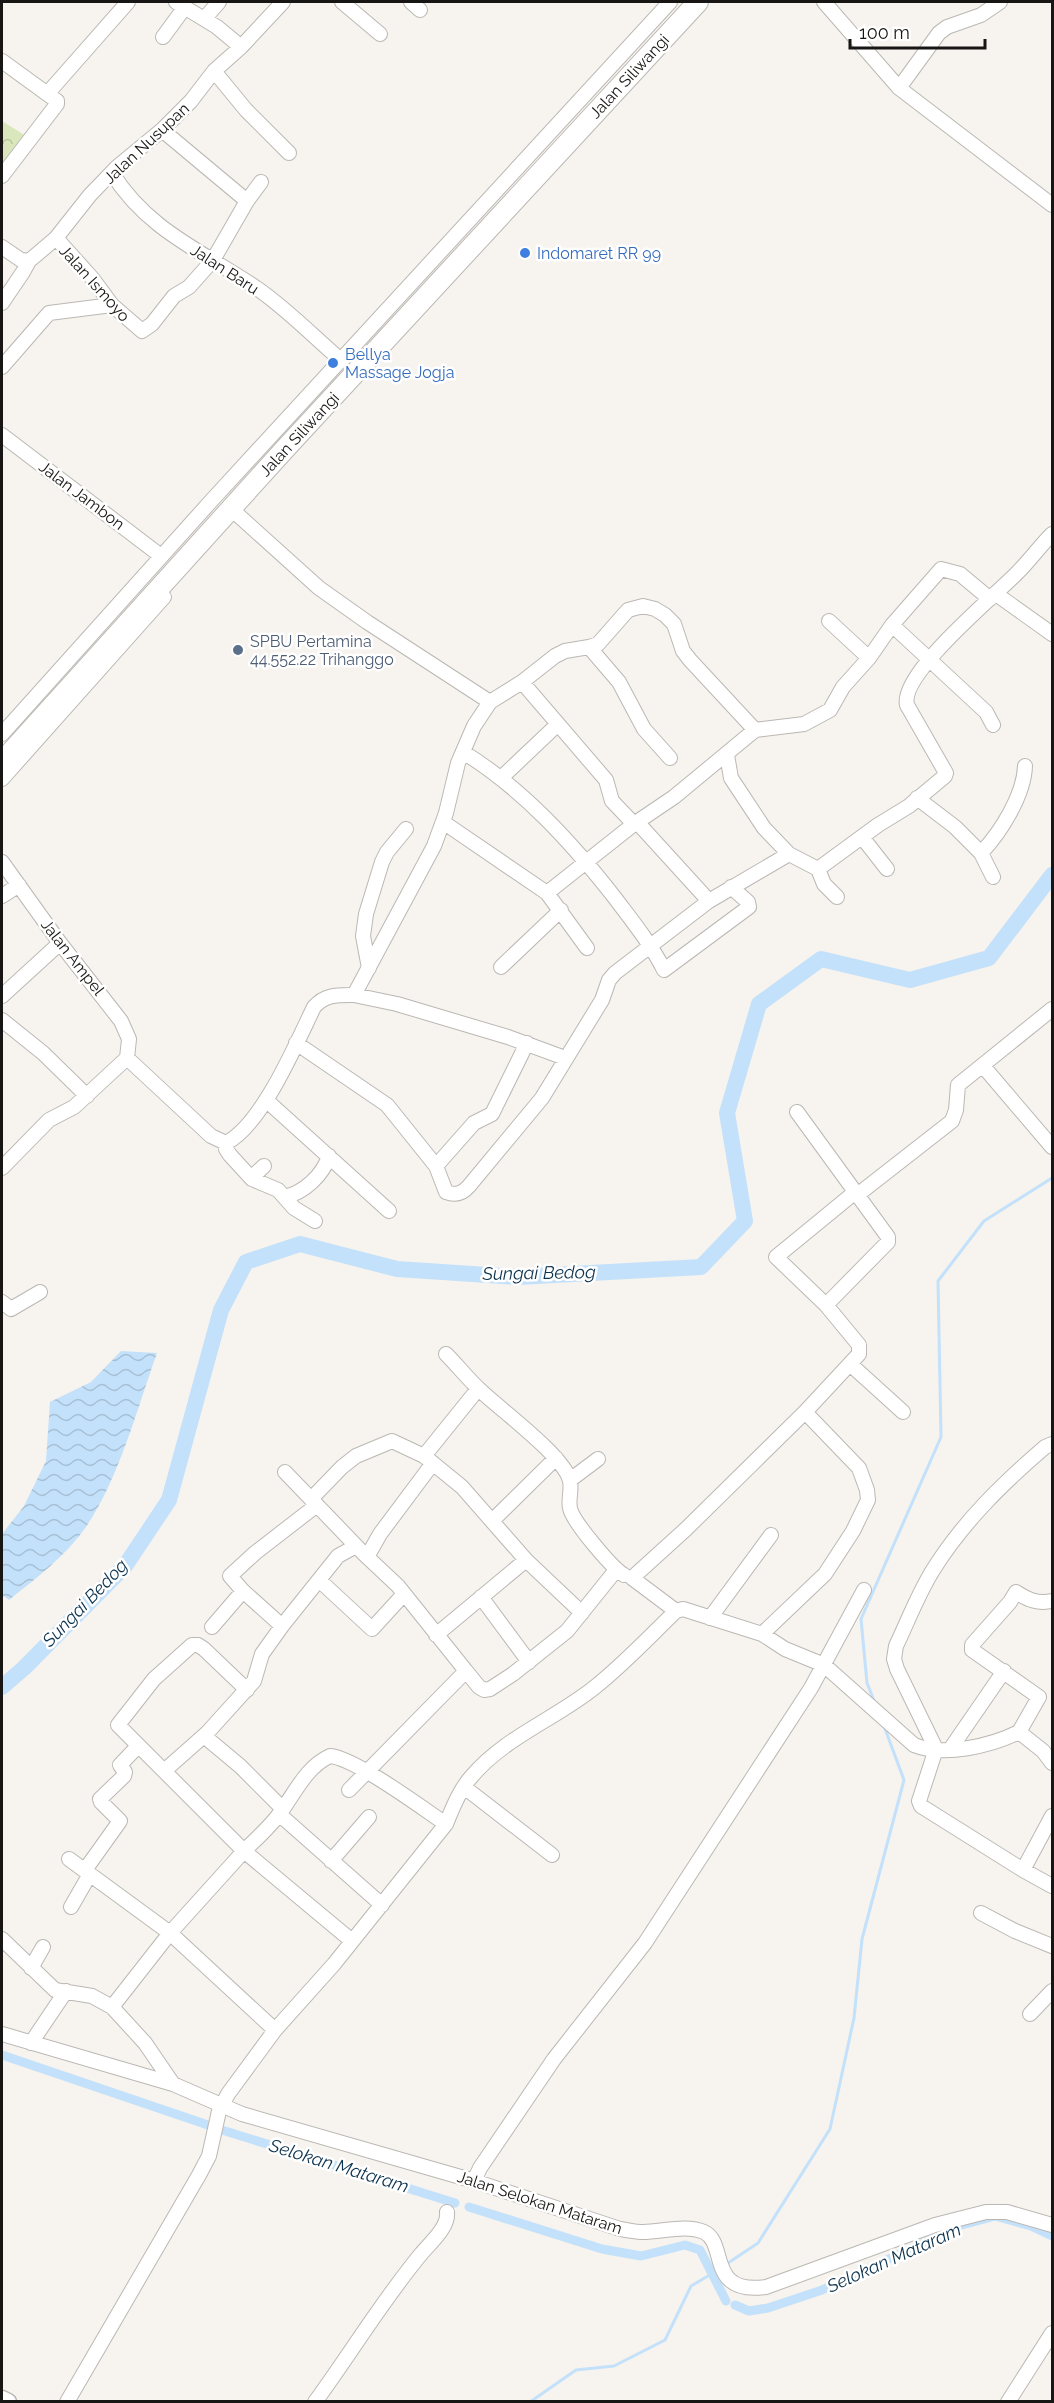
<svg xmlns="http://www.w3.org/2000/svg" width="1054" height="2403" font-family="Raleway,sans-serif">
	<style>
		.forest { fill: url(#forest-crowns) }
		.water { fill: url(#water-waves) }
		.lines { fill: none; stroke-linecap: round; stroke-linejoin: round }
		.stream { stroke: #c3e1fa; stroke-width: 3 }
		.canal { stroke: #c3e1fa; stroke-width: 9 }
		.river { stroke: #c3e1fa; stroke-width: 16 }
		.minor-casing { stroke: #bbb8b4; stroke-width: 16 }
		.major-casing { stroke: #bbb8b4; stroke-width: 19 }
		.highway-casing { stroke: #bbb8b4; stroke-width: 22 }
		.minor { stroke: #fff; stroke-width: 14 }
		.major { stroke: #fff; stroke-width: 16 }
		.highway { stroke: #fff; stroke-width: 20 }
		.shop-dot { fill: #3f7fe0; stroke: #fff; stroke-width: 2 }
		.service-dot { fill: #5c6f8a; stroke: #fff; stroke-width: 2 }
		.labels { text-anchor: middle; stroke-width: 5; stroke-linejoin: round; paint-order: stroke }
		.street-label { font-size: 16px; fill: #171614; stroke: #fff }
		.shop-label { font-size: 16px; fill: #366cbe; stroke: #fff; text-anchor: start }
		.service-label { font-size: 16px; fill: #4e5e75; stroke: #fff; text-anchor: start }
		.water-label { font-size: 18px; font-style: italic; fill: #0d334e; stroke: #fff }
	</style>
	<defs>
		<pattern id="forest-crowns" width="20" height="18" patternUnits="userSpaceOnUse" patternTransform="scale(1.5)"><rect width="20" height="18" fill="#dae6bc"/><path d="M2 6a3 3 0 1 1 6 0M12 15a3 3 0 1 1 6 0" fill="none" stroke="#bac5a1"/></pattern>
		<pattern id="water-waves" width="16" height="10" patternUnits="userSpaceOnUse" patternTransform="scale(1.5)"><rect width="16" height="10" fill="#c3e1fa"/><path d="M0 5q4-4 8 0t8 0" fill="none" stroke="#a7c0d5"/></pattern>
	</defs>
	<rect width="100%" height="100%" fill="#f7f3ee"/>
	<path class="forest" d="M2,121L26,136L2,167Z"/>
	<path class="water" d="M121,1351L157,1353C137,1409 119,1478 86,1527C66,1556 36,1578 9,1600L4,1596L2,1598V1534L24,1506L46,1461L50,1402L91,1382Z"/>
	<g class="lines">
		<path class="stream" d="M875,1703L867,1683L861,1619L941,1437L938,1281L984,1221L1052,1178
			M725,2265L758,2243L830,2129L854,2018L862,1939L904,1780L884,1726
			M530,2402L576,2370L614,2366L665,2340L691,2286L708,2276"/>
		<path class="canal" d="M2,2055L208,2125
			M222,2130L455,2203
			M469,2207L602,2249L641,2256L685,2245L700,2250L726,2301
			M735,2305L749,2311L768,2308L822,2290L962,2225L995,2216L1031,2226L1052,2236"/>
		<path class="river" d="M2,1687L24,1668L125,1566L169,1500L221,1310L246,1262L300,1244L397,1269L518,1277L701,1267L745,1221L727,1113L759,1004L821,959L910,980L989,958L1052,875"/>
		<defs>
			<path id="minor" d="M176,2L217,27L241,47
				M342,2L380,34
				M411,2L420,10
				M824,2L899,88L1052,205
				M204,19L219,2
				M163,37L185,7
				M2,61L57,101V104L2,176
				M214,71L246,110L289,153
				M899,88L939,33L947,27L981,15L1000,2
				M47,94L128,2
				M112,173C148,231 204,252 258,289C288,310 314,337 342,361
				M247,201L261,182
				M56,238L92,278L112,305L142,331L152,324L174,296L189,287L213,260L247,201L162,130
				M2,247L21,260L29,261L56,238L90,195L116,168L162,130L191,101L214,71L241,47L283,2
				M2,303L23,272L29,261
				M2,367L49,313L112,305
				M2,435L161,556
				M238,515L319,588L367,622L490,702
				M996,594L1052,634
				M829,621L869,658
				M892,625L941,569L960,574L990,599
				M589,647L619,682L644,729L670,758
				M522,682L606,780L612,801L634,824
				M2,734L212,500L670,2
				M463,752C523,789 572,843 615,898C633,922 651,944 664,970L749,907L748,902L731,887
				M727,755L731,778L764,828L789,854L818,869L878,825L909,806L945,776L946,773L907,705C899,674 996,595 1018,572C1030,560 1040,546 1052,534
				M501,778L558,724
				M2,779L164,597
				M917,798L955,827L981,853L993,877
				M443,822L547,893L634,824L674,797L755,730L804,724L830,710L843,687L869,658L892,625L986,712L993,725
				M637,822L709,901
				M862,837L887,869
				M981,853C1001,832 1024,795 1025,766
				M2,862L60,943L121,1021L129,1039L127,1058
				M818,869L824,884L837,897
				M547,893L587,948
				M2,896L19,885
				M501,967L561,910
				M369,968L363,936L366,914L382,862L387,852L406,829
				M354,995L397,1004L508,1037L565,1058
				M2,996L60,943
				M2,1020L43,1053L87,1096
				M296,1043L387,1105L436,1166L446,1192C456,1196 463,1193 469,1186L542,1098L602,1000L609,980L615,973L709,901L789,854
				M127,1058L211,1136L226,1143C262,1125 296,1044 314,1007C325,994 338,995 354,995L434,846L446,813L458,763L474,726L490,702L522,682L555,656L565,651L589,647L598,644L628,610L643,606L655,609L665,615L674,624L683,651L690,660L755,730
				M983,1066L1052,1147
				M266,1100L389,1211
				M226,1143V1149L230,1155L252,1179L278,1190L294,1208L315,1221
				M436,1166L474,1123L492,1114L527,1043
				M2,1168L49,1120L74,1107L127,1058
				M251,1178L264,1166
				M856,1196L952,1121L956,1110L958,1085L1052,1009
				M284,1197C304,1193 323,1175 329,1156
				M2,1302L11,1309L40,1292
				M826,1305L776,1257L854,1193
				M446,1354C458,1366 468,1379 481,1391C501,1410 565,1457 570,1481C572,1490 568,1500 570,1508C572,1521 613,1569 624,1575
				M850,1364L903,1412
				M1052,1444L1045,1447C1002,1484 963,1522 933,1570C918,1594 908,1621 896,1646L894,1659L897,1669L936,1749L919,1801L921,1806L1023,1870L1052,1886
				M424,1456L478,1389
				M285,1472L364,1554L398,1586L466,1671
				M570,1480L598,1459
				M312,1498L342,1467L356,1456L392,1441L424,1456L462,1487L526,1560
				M492,1521L556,1458
				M367,1557L380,1534L433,1463
				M319,1580L372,1629L404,1594
				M481,1597L529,1662
				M676,1611L632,1578L686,1529L805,1412L859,1354V1345L826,1305L888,1242V1237L797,1112
				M710,1618L771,1535
				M282,1626L243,1591L230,1576L255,1553L317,1505
				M212,1627L243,1591
				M762,1634L825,1574L853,1531L868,1500L867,1490L859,1468L805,1412
				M436,1635L526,1560L582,1613
				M1019,1732L1043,1751L1052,1763
				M204,1736L240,1766L283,1809
				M951,1748L1004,1671
				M164,1771L207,1733L254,1681L262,1654L282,1626L338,1556L356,1546
				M464,1787L552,1855
				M349,1790L466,1671L479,1687L484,1690L490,1689L513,1674L567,1631L616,1570
				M279,1814L382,1905
				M69,1859L170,1933L244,1851L118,1725L154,1679L192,1645H198L204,1649L247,1690
				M331,1861L369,1817
				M85,1870L120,1821L101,1802L100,1799L124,1776L125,1772L120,1765L138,1746
				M1023,1870L1052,1816
				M71,1907L90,1874
				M981,1913L1015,1931L1052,1946
				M2,1939L55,1990L92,1996L112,2007L170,1933L275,2030
				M352,1941L244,1851C256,1839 270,1827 280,1813C295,1793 306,1767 330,1756C355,1758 422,1808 446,1824
				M31,1968L43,1947
				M112,2007L145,2043L173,2084
				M1030,2014L1052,1991
				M2,2034L173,2084L242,2114L471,2180L620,2229C628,2230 635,2232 643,2232C662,2232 686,2224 704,2232C728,2243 706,2295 766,2287L935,2225L986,2212H1007L1052,2225
				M31,2043L66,1991
				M474,2181L480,2168L554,2059L645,1943L811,1688L864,1590
				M67,2402L199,2175L209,2156L219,2111L228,2094L275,2030L334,1964L446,1824C453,1807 460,1789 472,1776C505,1737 557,1718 595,1687C624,1664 650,1636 676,1611L683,1609L762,1634L785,1649L824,1665L914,1745C944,1757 991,1746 1019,1732L1039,1697L972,1650V1645L1010,1602L1016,1592C1028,1600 1038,1604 1052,1601
				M315,2402C351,2353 382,2301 421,2254C430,2243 449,2227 447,2212
				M1008,2402L1052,2333"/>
			<path id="major" d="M2,2399L8,2402"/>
			<path id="highway" d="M2,762L284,450L698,2"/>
		</defs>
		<use href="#minor" class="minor-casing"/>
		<use href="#major" class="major-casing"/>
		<use href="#highway" class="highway-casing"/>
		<use href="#minor" class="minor"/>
		<use href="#major" class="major"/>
		<use href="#highway" class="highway"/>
	</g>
	<g class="shop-dot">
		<circle cx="525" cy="253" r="6"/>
		<circle cx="333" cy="363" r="6"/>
	</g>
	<circle class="service-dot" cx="238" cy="650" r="6"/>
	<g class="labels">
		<g class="street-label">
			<text transform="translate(629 76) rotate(-47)" y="6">Jalan Siliwangi</text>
			<text transform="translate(146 143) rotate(-43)" y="6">Jalan Nusupan</text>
			<text transform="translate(225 269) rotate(33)" y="6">Jalan Baru</text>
			<text transform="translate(95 283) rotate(48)" y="6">Jalan Ismoyo</text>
			<text transform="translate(299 434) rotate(-47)" y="6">Jalan Siliwangi</text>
			<text transform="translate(82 495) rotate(37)" y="6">Jalan Jambon</text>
			<text transform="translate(73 957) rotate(52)" y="6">Jalan Ampel</text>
			<text transform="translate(540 2202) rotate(18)" y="6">Jalan Selokan Mataram</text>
		</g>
		<g class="shop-label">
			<text x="537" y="259">Indomaret RR 99</text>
			<text x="345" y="360">Bellya<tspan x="345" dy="18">Massage Jogja</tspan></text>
		</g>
		<g class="service-label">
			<text x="250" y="647">SPBU Pertamina<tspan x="250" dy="18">44.552.22 Trihanggo</tspan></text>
		</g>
		<g class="water-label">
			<text transform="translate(539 1273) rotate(-1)" y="6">Sungai Bedog</text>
			<text transform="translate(85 1603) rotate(-46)" y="6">Sungai Bedog</text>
			<text transform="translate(339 2166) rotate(17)" y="6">Selokan Mataram</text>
			<text transform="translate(894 2258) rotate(-24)" y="6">Selokan Mataram</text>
		</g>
	</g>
	<rect width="1054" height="2403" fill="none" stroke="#171614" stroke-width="6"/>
	<path d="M850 39v9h135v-9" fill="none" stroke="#171614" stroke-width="3"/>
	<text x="859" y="39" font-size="18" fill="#171614" stroke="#ffffff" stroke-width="4.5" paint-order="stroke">100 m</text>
</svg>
